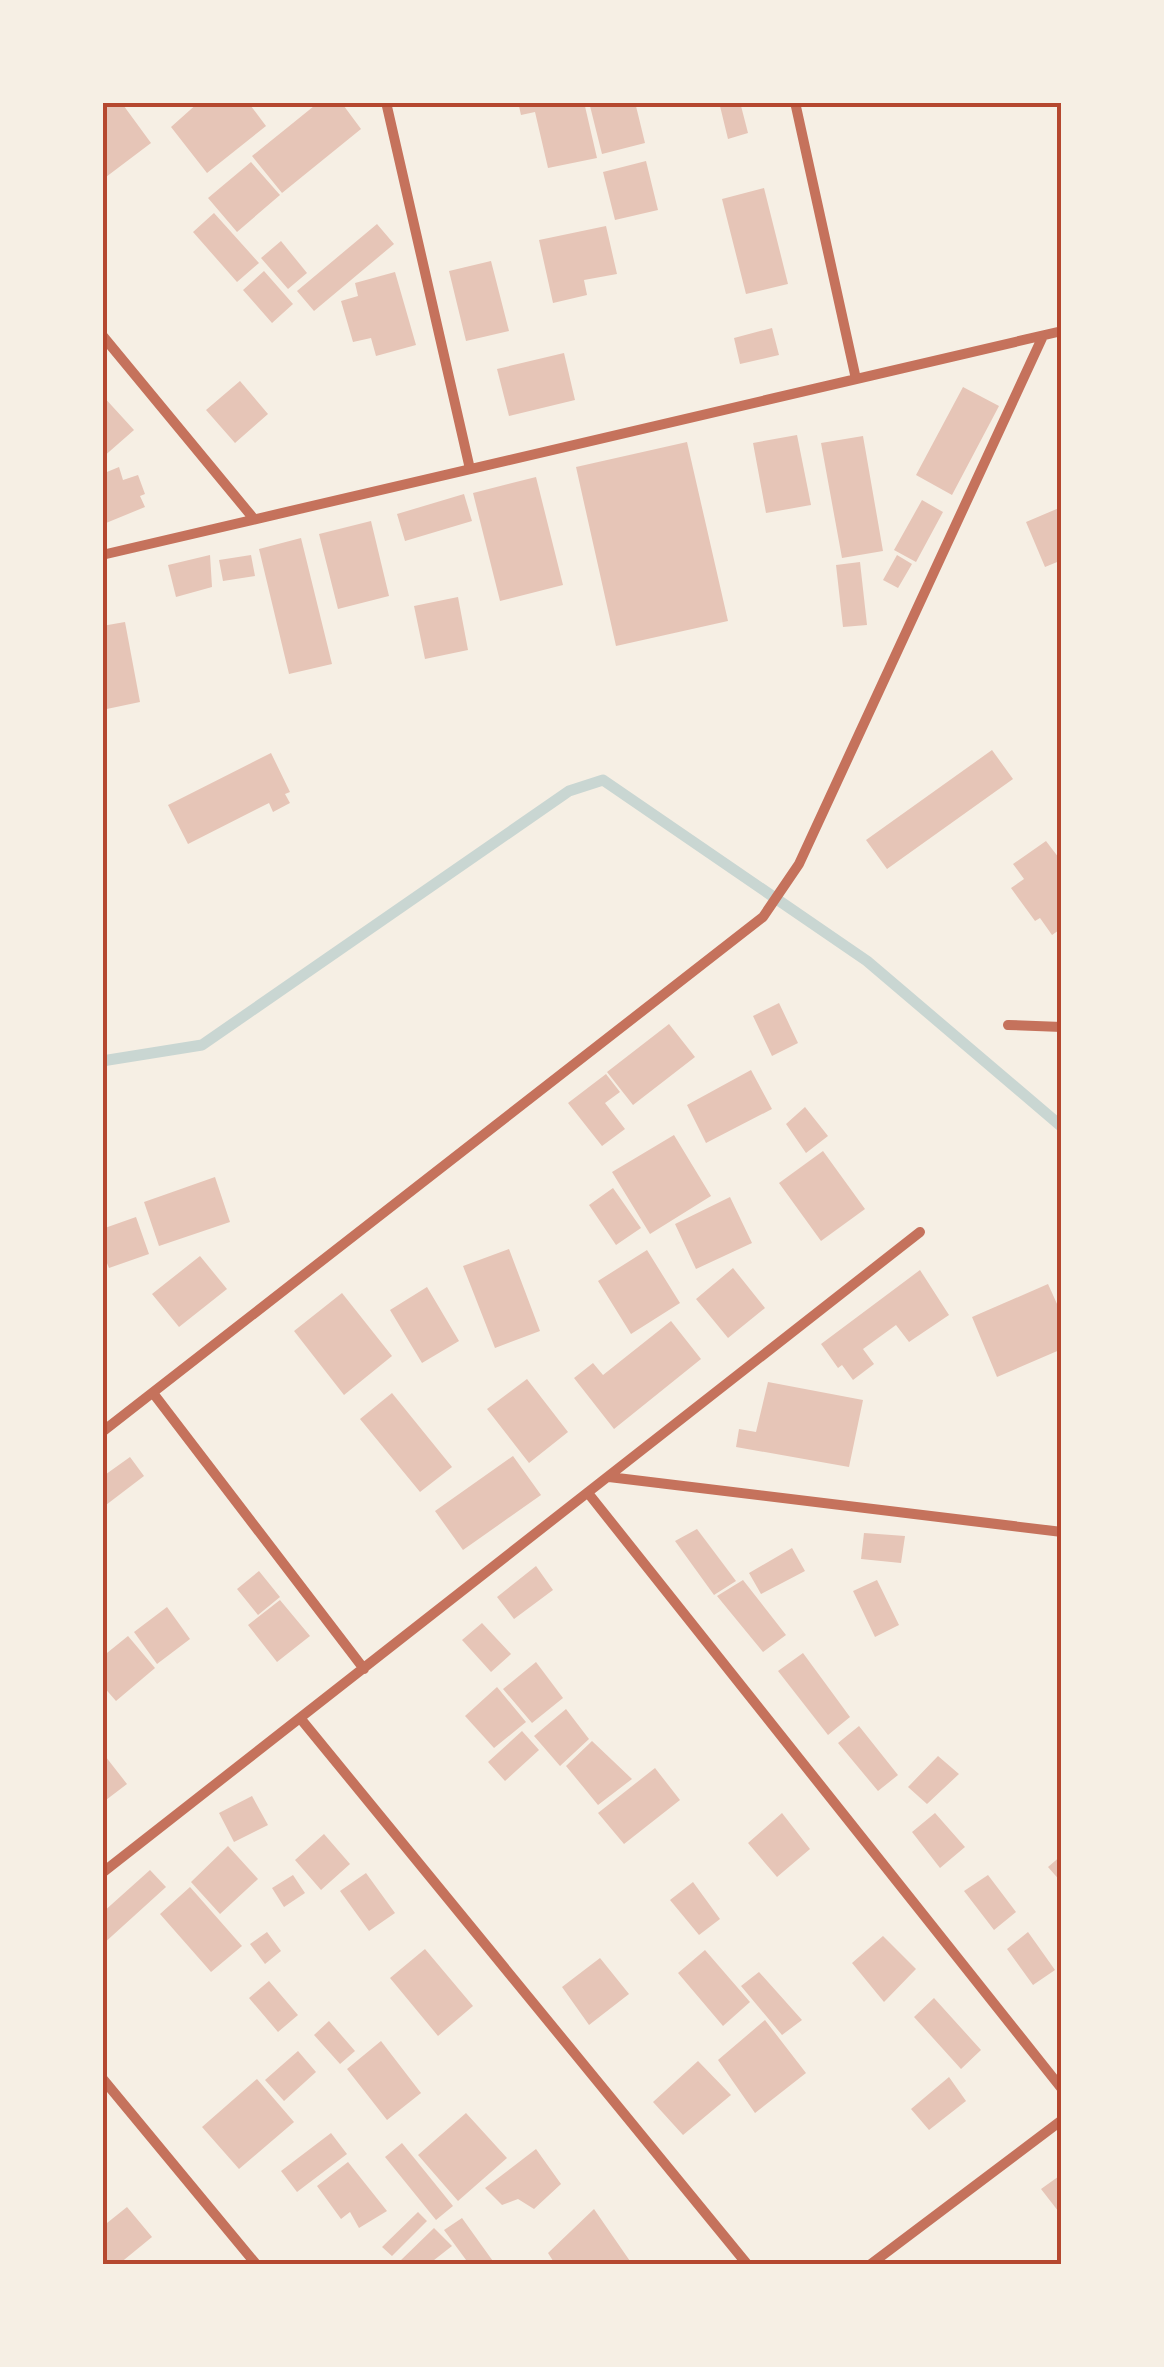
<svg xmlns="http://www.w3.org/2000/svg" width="1164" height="2367" font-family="'Space Grotesk',sans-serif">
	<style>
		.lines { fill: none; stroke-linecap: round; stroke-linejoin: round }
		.stream { stroke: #c9d6d2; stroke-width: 11 }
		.building { fill: #e6c5b7 }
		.minor { stroke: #c5725c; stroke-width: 10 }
		.neatline { fill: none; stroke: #b5482f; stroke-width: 4 }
	</style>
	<rect width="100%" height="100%" fill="#f6efe4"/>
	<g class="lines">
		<path class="stream" d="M102,1061L202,1045L569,791L603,780L867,961L1062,1127"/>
	</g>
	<path class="building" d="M102,102H121L151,143L102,180Z
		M199,102H248L266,126L207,173L171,127Z
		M319,102H341L361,129L282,193L252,156Z
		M518,102H584L597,158L548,168L535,112L521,115Z
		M589,102H635L645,143L602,154Z
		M719,102H740L748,133L728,139Z
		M646,161L658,210L615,220L603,172Z
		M251,162L280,195L237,232L208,198Z
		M764,188L788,284L746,294L722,199Z
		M214,213L259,263L237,282L193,232Z
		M377,224L394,244L314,311L297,291Z
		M606,226L617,274L584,280L587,295L553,303L539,240Z
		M281,241L307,273L288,289L261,258Z
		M491,261L509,331L466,341L449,271Z
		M264,271L293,304L272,323L243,290Z
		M395,272L416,345L376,356L371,338L353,342L341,301L358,296L355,283Z
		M772,328L779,355L740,364L734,338Z
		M564,353L575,400L509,416L497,369Z
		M240,381L268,414L235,443L206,410Z
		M963,387L999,406L952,495L916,475Z
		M102,395L134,430L102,458Z
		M797,435L811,505L766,513L753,443Z
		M863,436L883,551L842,558L821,443Z
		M687,442L728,621L616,646L576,467Z
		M119,467L123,480L138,475L145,494L140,496L145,507L106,523L102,513V474Z
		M536,477L563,585L500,601L473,493Z
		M464,494L472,521L405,541L397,514Z
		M922,500L943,512L916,562L894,550Z
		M1059,508L1062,560L1045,567L1026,522Z
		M371,521L389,596L338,609L319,534Z
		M301,538L332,664L289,674L259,549Z
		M210,555L212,587L176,597L168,565Z
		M251,555L255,576L223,581L219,560Z
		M897,555L912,564L898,588L883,580Z
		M860,562L867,625L843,627L836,565Z
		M458,597L468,650L425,659L414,606Z
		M125,622L140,702L102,710V626Z
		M992,750L1013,779L887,869L866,840Z
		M271,753L290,792L285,794L290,803L273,812L269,803L188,844L168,805Z
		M1046,841L1062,862V928L1052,935L1040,918L1035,921L1011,888L1024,879L1013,864Z
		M779,1003L798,1043L772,1056L753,1016Z
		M669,1024L695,1057L633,1105L607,1072Z
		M751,1070L772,1109L706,1143L687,1105Z
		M606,1074L620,1092L605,1103L625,1129L602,1146L568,1103Z
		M805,1107L828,1136L806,1153L786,1124Z
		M674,1135L711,1196L650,1234L612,1172Z
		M823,1151L865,1209L821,1241L779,1183Z
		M215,1177L230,1222L159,1246L144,1202Z
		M613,1188L641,1228L616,1245L589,1205Z
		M730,1197L752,1243L696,1269L675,1224Z
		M136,1217L149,1254L109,1268L102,1251V1229Z
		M509,1249L540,1331L495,1348L463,1266Z
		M647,1250L680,1303L631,1334L598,1281Z
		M200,1256L227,1289L179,1327L152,1294Z
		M733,1268L765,1308L728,1338L696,1299Z
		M920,1270L949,1315L909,1342L896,1325L863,1349L874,1364L853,1380L842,1365L838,1368L821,1344Z
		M1048,1284L1062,1315V1349L997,1377L972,1317Z
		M427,1287L459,1341L422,1363L390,1310Z
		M342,1293L392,1356L344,1395L294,1331Z
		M671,1321L701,1359L614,1429L574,1378L593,1363L603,1375Z
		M527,1379L568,1432L529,1463L487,1409Z
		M768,1382L863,1400L849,1467L736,1447L739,1429L756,1432Z
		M392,1393L452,1467L420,1492L360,1419Z
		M513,1456L541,1495L463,1550L435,1511Z
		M130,1457L144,1476L102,1508V1477Z
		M697,1529L736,1581L714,1595L675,1541Z
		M864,1533L905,1536L901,1563L861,1559Z
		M792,1548L805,1571L761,1594L749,1573Z
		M536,1566L553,1590L514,1619L497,1597Z
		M259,1571L280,1597L258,1615L237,1589Z
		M743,1580L786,1635L763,1652L717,1596Z
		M877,1580L899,1625L875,1637L853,1591Z
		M280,1600L310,1636L277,1662L248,1625Z
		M167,1607L190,1639L157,1664L134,1632Z
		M482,1623L511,1654L491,1672L462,1640Z
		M128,1636L155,1668L116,1701L102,1685V1657Z
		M803,1653L850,1717L828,1735L778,1671Z
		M536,1662L563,1698L532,1723L503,1689Z
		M497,1687L526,1722L494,1748L465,1716Z
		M566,1709L589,1739L560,1766L534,1736Z
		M859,1726L898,1775L878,1791L838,1743Z
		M522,1731L539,1750L505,1781L488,1762Z
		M592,1741L632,1779L598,1805L566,1766Z
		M102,1752L127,1784L102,1803Z
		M938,1756L959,1774L927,1804L908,1787Z
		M655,1768L680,1800L624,1844L598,1813Z
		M252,1796L268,1825L234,1842L219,1813Z
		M782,1813L810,1849L777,1877L748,1843Z
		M935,1813L965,1847L940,1868L912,1832Z
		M324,1834L350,1864L321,1890L295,1860Z
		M228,1846L258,1879L220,1914L191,1882Z
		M1062,1855V1883L1048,1867Z
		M150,1870L166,1887L102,1945V1913Z
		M366,1873L395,1913L369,1931L340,1891Z
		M293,1875L305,1893L284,1907L272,1888Z
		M988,1875L1016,1912L994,1930L964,1891Z
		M693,1882L720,1919L699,1935L670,1900Z
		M190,1887L242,1946L211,1972L160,1914Z
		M267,1932L281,1951L265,1964L250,1944Z
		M1028,1932L1055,1970L1033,1985L1007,1949Z
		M883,1936L916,1969L884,2002L852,1963Z
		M425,1949L473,2006L438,2036L390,1978Z
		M705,1950L750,2002L723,2026L678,1973Z
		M600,1958L629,1994L589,2025L562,1987Z
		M759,1972L802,2020L782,2035L741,1986Z
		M269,1981L298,2015L278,2032L249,1998Z
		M934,1998L981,2050L961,2069L914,2017Z
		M765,2020L806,2073L755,2113L718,2060Z
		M329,2021L355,2051L340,2064L314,2035Z
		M381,2041L421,2093L387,2120L347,2069Z
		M298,2051L316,2072L284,2101L265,2080Z
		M698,2061L731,2095L683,2135L653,2102Z
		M949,2077L966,2101L929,2130L911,2109Z
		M257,2079L294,2122L239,2169L202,2127Z
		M466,2113L507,2158L458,2201L418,2155Z
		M331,2133L347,2154L297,2192L281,2171Z
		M402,2143L453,2206L436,2220L385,2157Z
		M536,2149L561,2184L534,2209L518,2199L502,2205L485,2188Z
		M348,2162L387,2211L359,2228L350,2212L341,2219L317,2186Z
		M1062,2174V2216L1041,2189Z
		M127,2207L152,2237L119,2264H102V2227Z
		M594,2209L632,2264H555L548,2253Z
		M418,2212L427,2221L392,2256L382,2247Z
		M462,2218L495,2264H469L444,2230Z
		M434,2228L452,2246L429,2264H401L399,2262Z"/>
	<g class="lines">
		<path class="minor" d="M386,102L470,469
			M795,102L856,379
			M102,335L254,519
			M102,555L1062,331
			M1008,1025L1062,1027
			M153,1393L364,1669
			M102,1432L763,917L799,864L1043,336
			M609,1477L1062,1532
			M588,1493L1062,2089
			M300,1718L747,2264
			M102,1873L920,1232
			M102,2078L256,2264
			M871,2264L1062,2120"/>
	</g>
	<rect width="1164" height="2367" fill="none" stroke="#f6efe4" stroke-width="210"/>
	<rect x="105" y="105" width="954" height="2157" class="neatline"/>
</svg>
